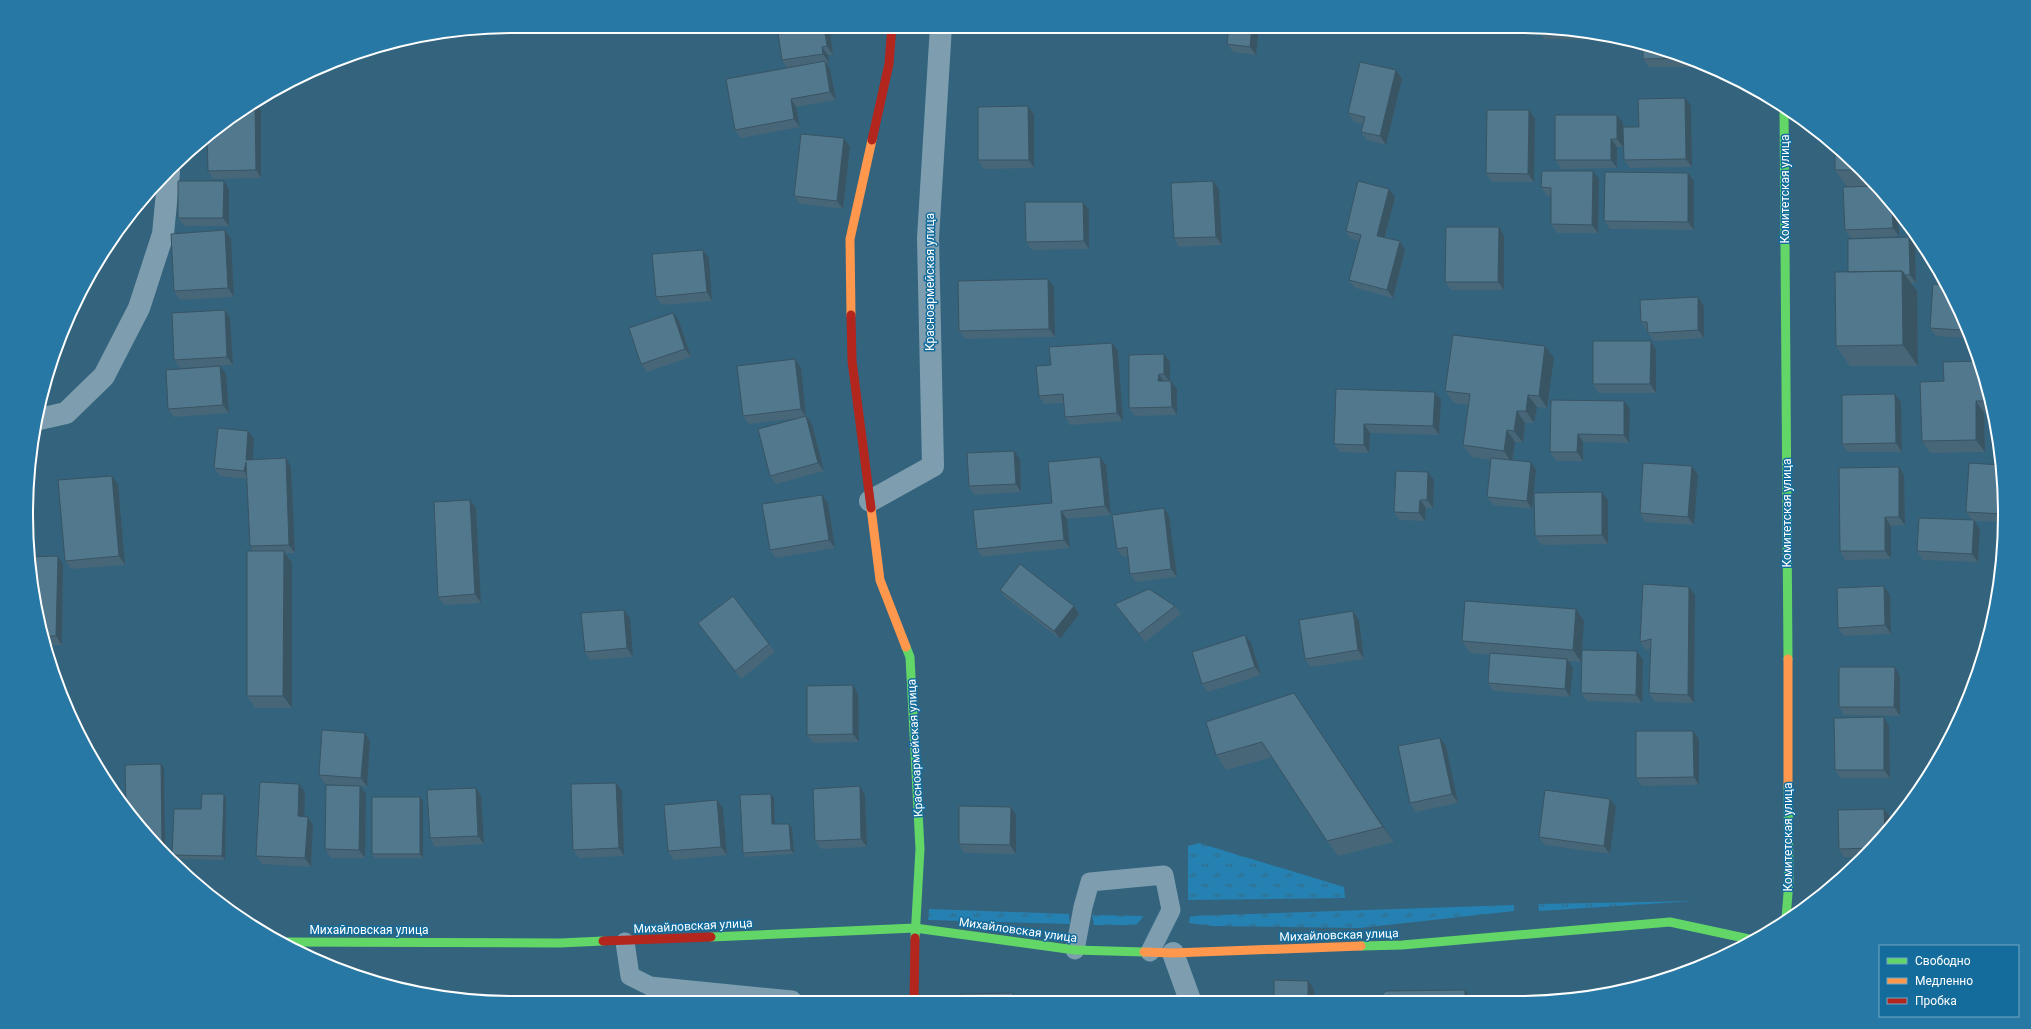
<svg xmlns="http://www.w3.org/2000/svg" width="2031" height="1029" font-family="Roboto,sans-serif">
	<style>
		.grass { fill: url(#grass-tufts) }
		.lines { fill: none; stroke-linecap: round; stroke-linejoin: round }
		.lane { stroke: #7e9eaf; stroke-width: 19 }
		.street { stroke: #7e9eaf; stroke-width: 22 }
		.fast { stroke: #63d668; stroke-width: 9 }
		.slow { stroke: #ff974d; stroke-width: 9 }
		.jam { stroke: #b3261e; stroke-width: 9 }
		.wall { fill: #476779 }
		.shaded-wall { fill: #395463 }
		.building { fill: #52788d; stroke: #395463 }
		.labels { text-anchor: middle; stroke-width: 3; stroke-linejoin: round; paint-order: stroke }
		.street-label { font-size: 12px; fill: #fff; stroke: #146c9c }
		.rim { fill: none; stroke: #fff; stroke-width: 2 }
	</style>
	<defs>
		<pattern id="grass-tufts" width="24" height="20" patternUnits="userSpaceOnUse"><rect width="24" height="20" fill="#2581b1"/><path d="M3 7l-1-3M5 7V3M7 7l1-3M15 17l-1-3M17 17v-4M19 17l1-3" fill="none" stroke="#376984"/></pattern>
	</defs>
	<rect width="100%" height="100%" fill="#33637d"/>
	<path class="grass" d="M1199,843L1344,887L1345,898L1188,900V846Z
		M1695,901L1539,911L1538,904Z
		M1514,905V911L1360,928L1213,926L1189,923L1190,916Z
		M929,909L1069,914L1070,924L928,920Z
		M1092,915L1144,916L1136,925H1094Z"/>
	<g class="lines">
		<path class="lane" d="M625,942L630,976L650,986L792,1000
			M1075,950L1083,907L1090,882L1164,875L1171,910L1150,952"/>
		<path class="street" d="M35,420L66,413L104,376L139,308L163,234L169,172
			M870,501L933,466L928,238L941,26
			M1173,953L1190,1000"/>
		<path class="fast" d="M1784,108L1788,659
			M906,647L910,657L920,849L915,938
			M1786,918L1789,881L1788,786
			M711,937L915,928L1075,950L1144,952
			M280,942L560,943L603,941
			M1361,946L1402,945L1670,922L1749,939"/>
		<path class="slow" d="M851,315L850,239L872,140
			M871,508L880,580L906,647
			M1788,659V786
			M1144,952L1173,953L1361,946"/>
		<path class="jam" d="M872,140L889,64L892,26
			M851,315L852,361L871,508
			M603,941L711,937
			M914,1001L915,938"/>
	</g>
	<path class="wall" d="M829,26L833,55H828L829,63H826L830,69L836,100L796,107L800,127L741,138L735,130L787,68L782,60Z
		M1229,27H1259L1256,55L1233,52L1227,44Z
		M1275,27H1291L1290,32L1278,31Z
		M1548,27L1608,37V40L1544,39L1538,30Z
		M1643,43L1691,61V67H1649L1643,59Z
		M1396,70L1402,79L1386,145L1367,140L1361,132L1363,124L1354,122L1348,113Z
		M1028,106L1034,115V168L984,169L978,160Z
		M1691,106L1692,167L1630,168L1624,160L1639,127Z
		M261,111V178L213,179L208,171Z
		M1535,119L1534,182H1492L1486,173Z
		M1623,123V147H1617V168L1561,169L1555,160Z
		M850,147L843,209L800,204L794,196Z
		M1835,147L1884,192L1899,236L1851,238L1845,230L1847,187L1835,170Z
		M1688,173L1694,181V230L1610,229L1604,221Z
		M1599,179L1598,233H1557L1551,224V196H1547L1541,187Z
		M1213,181L1219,189L1222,245L1179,247L1174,238Z
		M229,189V226H184L178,218Z
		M1395,197L1385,238L1400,241L1405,250L1393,298L1355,288L1349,280L1359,241L1351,239L1346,231Z
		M1083,202L1089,210V249L1032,250L1026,242Z
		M1499,227L1504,236V290H1451L1445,282Z
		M225,230L231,239L234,297L180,300L174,291Z
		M1909,237L1915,245L1916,283H1911L1917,291L1918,366H1850L1836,346L1848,272Z
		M703,250L709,258L712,301L662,305L656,297Z
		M1929,256L1938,268H1935L1929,260Z
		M1946,285L1967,330L1966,338L1936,336L1930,328Z
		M1054,287L1055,337L965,339L959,331Z
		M1698,297L1704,306V338L1654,341L1648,333V330H1647L1641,322Z
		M225,310L230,318L233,365L180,368L174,360Z
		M679,321L691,357L647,372L641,364Z
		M1651,341L1656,350V393H1598L1593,384Z
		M1112,343L1118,351L1123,421L1070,425L1065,417L1063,403L1044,404L1039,396L1051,365Z
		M1545,346L1554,358L1547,408L1537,407L1534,423H1525L1523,443L1515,442L1513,460L1536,470L1532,509L1493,505L1487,497L1491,460L1472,457L1463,445L1468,405L1454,403L1445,391Z
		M1164,354L1170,362V381H1171L1177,389V415L1135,416L1129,408Z
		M795,359L801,368L806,416L812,424L824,471L776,484L770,476L799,418L749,424L743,416Z
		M1980,361L1992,413H1984L1985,452L1930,453L1922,441L1944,381Z
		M226,374L229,413L174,417L168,409Z
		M1336,389L1435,392L1441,400L1439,435L1370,433L1369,453L1340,452L1334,444Z
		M1895,394L1901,402L1902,452H1848L1842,444Z
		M1551,400L1630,409L1629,443L1583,442V461H1556L1550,452Z
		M248,431L254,439L252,460L291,467L295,553H286L292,563V708H255L247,696L253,551L250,546L247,479L220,476L214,468Z
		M1014,451L1020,459L1021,492L974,495L969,486Z
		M1100,457L1106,465L1111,515L1067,519L1070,548L982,557L977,549L1052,503Z
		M2001,465L2003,522L1974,521L1980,529L1978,562L1923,560L1917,551L1972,520L1966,512Z
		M1692,466L1698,475L1694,525L1645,522L1640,513Z
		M1904,475L1905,525L1891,526V559L1845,560L1840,551Z
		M112,476L118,484L125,565L71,569L65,561Z
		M1434,480L1433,508H1426L1425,521L1400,520L1394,512Z
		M822,495L828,503L835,548L776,558L770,550Z
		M1608,500V544L1541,545L1535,536Z
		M476,508L481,603L444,605L438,597Z
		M1164,508L1169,516L1177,577L1136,582L1130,574L1128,556L1123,557L1117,549Z
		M63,564L62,645H44L43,641L30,578Z
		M1689,587L1695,595L1694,703L1655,702L1649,693L1651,649L1646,650L1640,642Z
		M1000,590L1074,606L1079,614L1060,639L1006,598Z
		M1890,595L1891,634L1844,636L1838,628Z
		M1115,604L1175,606L1181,614L1145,642Z
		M1576,609L1584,621L1581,662L1568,661L1573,668L1570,697L1493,691L1488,683L1490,655L1470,653L1462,641Z
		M1353,611L1359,620L1364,659L1311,667L1305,659Z
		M630,618L633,657L590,660L585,652Z
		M698,623L769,644L775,652L741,679Z
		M1245,635L1251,643L1261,675L1208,692L1202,684Z
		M1643,660L1642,703L1587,701L1581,693Z
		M1900,676V716L1844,715L1839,707Z
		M853,685L858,694L859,742L813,743L807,735Z
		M1304,708L1394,842L1338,856L1327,841L1273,757L1226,770L1216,755Z
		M1884,717L1889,726L1890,778H1840L1835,770Z
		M1699,739V785L1642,786L1636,778Z
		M370,741L367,787L360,786L366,794L365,858H331L325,849L352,786L325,784L319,775Z
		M1446,746L1458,803L1416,812L1410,803Z
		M161,764L164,768L165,847H159L126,807Z
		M616,783L622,791L624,856L579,858L573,850Z
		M860,786L865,795L867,847L821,849L815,841Z
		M305,792L304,817H308L313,825L311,867L262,864L256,856Z
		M224,794L226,798L225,860L175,859L172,855L201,809Z
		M771,794L774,798L775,824H789L792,828L794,854L746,857L743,853Z
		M481,796L484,844L435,847L430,838Z
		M420,797L423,801V858H375L372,854Z
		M717,800L723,808L727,855L674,860L668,851Z
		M1616,807L1610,854L1545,845L1539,837Z
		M1016,815V854L964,853L959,844Z
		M1890,817V827L1884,836L1862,857H1844L1839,849Z"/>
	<path class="shaded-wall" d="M824,26H829L833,55L827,46Z
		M1252,27H1259L1256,55L1250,47Z
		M1286,27H1291L1290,32Z
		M822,47L828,55L829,63L823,54Z
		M1685,58L1691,61V67Z
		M825,61L830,69L836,100L830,92Z
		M1396,70L1402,79L1386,145L1380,136Z
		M1685,98L1691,106L1692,167L1686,159Z
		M791,99L796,107L800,127L794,119Z
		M255,103L261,111V178L256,170Z
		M1028,106L1034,115V168L1029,160Z
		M1529,110L1535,119L1534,182L1528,174Z
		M1617,115L1623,123V147L1617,139Z
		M844,138L850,147L843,209L837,201Z
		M1611,139L1617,147V168L1611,160Z
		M1593,171L1599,179L1598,233L1592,225Z
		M1688,173L1694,181V230L1688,222Z
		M224,181L229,189V226L223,218Z
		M1213,181L1219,189L1222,245L1216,237Z
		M1389,189L1395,197L1383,244L1377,236Z
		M1083,202L1089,210V249L1084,241Z
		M1892,204L1898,212L1899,236L1893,228Z
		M1499,227L1504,236V290L1498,282Z
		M225,230L231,239L234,297L228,288Z
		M1909,237L1915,245L1916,283L1910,275Z
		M1400,241L1405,250L1393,298L1387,290Z
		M703,250L709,258L712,301L707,292Z
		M1902,271L1917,291L1918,366L1903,345Z
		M1048,279L1054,287L1055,337L1049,329Z
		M1698,297L1704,306V338L1698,330Z
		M225,310L230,318L233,365L227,357Z
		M673,313L679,321L691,357L685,349Z
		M1961,318L1967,330L1966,338L1960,330Z
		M1651,341L1656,350V393L1650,384Z
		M1112,343L1118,351L1123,421L1117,413Z
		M1545,346L1554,358L1547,408L1539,396Z
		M1164,354L1170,362V382L1164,374Z
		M795,359L801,368L806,417L801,409Z
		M220,366L226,374L229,413L223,405Z
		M1159,374L1164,382L1158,381Z
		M1171,381L1177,389V415L1172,407Z
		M1435,392L1441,400L1439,435L1433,426Z
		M1895,394L1901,402L1902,452L1896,443Z
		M1528,395L1537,407L1534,423L1526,411Z
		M1624,401L1630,409L1629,443L1624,435Z
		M1976,401L1984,413L1985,452L1976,440Z
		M1517,411L1525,423L1523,443L1514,431Z
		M806,416L812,424L824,471L818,463Z
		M1364,424L1370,433L1369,453L1364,445Z
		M1507,430L1515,442L1512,463L1504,451Z
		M248,431L254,439L252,468L246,460Z
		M1578,434L1583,442V461L1577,452Z
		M1014,451L1020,459L1021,492L1016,484Z
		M1100,457L1106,465L1111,515L1105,506Z
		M286,458L291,467L295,553L289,545Z
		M246,462L250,479L244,471Z
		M1531,462L1536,470L1532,509L1527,501Z
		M1692,466L1698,475L1694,525L1688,517Z
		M1899,467L1904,475L1905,525L1899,517Z
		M1428,472L1434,480L1433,508L1427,500Z
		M112,476L118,484L125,565L119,556Z
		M1602,492L1608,500V544L1602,535Z
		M822,495L828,503L835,548L829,540Z
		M470,500L476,508L481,603L475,594Z
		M1420,500L1426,508L1425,521L1419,513Z
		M1164,508L1169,516L1177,577L1171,569Z
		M1061,511L1067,519L1070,548L1064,540Z
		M1885,517L1891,526V559L1885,551Z
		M1974,520L1980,529L1978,562L1972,554Z
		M284,551L292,563V708L283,696Z
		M58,556L63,564L62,645L56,636Z
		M1884,586L1890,595L1891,634L1885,625Z
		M1689,587L1695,595L1694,703L1688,695Z
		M1074,606L1079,614L1060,639L1054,631Z
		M1576,609L1584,621L1581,662L1573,650Z
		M624,610L630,618L633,657L627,648Z
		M1353,611L1359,620L1364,659L1358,650Z
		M1245,635L1251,643L1261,675L1255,667Z
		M1637,651L1643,660L1642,703L1636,695Z
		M1567,659L1573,668L1570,697L1565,689Z
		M1895,667L1900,676V716L1894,707Z
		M853,685L858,694L859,742L853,734Z
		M1294,693L1304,708L1394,842L1383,827Z
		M1884,717L1889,726L1890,778L1884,770Z
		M1693,731L1699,739V785L1694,777Z
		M365,733L370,741L367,787L361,778Z
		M1440,738L1446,746L1458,803L1452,794Z
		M161,764L164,768L165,847L162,843Z
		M616,783L622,791L624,856L619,848Z
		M299,784L305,792L304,825L298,816Z
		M360,786L366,794L365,858L359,850Z
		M860,786L865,795L867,847L861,839Z
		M476,788L481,796L484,844L478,836Z
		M224,794L226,798L225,860L222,856Z
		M771,794L774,798L775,829L772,824Z
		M420,797L423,801V858L420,854Z
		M1610,799L1616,807L1610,854L1604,846Z
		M717,800L723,808L727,855L721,847Z
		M1011,807L1016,815V854L1010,845Z
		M1884,809L1890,817V827L1885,835Z
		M308,817L313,825L311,867L305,858Z
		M789,824L792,828L794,854L791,850Z
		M1308,981L1314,989V1000H1308Z
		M1465,990L1471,999H1465Z
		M1013,993L1018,1000H1013Z"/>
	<path class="building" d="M777,26H824L827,46L822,47L823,54L782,60Z
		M1229,27H1252L1250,47L1227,44Z
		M1538,27H1548L1572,31L1538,30Z
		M1643,43L1685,58L1643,59Z
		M825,61L830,92L791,99L794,119L735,130L726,79Z
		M1360,62L1396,70L1380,136L1361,132L1365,117L1348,113Z
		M1685,98L1686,159L1624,160L1623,127H1639L1638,99Z
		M253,103H255L256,170L208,171L207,136L217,127Z
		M1028,106L1029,160H978V107Z
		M1487,110H1529L1528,174L1486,173Z
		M1555,115H1617V139H1611V160H1555Z
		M801,134L844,138L837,201L794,196Z
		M1835,147L1860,170H1835Z
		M1542,171H1593L1592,225L1551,224V188L1541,187Z
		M1605,172L1688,173V222L1604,221Z
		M178,181H224L223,218H178Z
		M1213,181L1216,237L1174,238L1171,183Z
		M1358,181L1389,189L1377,236L1400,241L1387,290L1349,280L1361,235L1346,231Z
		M1877,186L1884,192L1892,204L1893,228L1845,230L1843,187Z
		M1025,202H1083L1084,241L1026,242Z
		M1446,227H1499L1498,282H1445Z
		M225,230L228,288L174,291L171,234Z
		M1909,237L1910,275H1905L1902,271L1848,272V239Z
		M703,250L707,292L656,297L652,254Z
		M1929,256L1932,260H1929Z
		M1902,271L1903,345L1836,346L1835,272Z
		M1048,279L1049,329L959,331L958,281Z
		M1933,284L1946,285L1961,318L1960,330L1930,328Z
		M1698,297V330L1648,333L1647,322H1641L1640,300Z
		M225,310L227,357L174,360L172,313Z
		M673,313L685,349L641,364L629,328Z
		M1453,335L1545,346L1539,396L1528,395L1526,411H1517L1514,431L1507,430L1504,451L1463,445L1470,394L1445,391Z
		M1593,341H1651L1650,384H1593Z
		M1112,343L1117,413L1065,417L1063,394L1039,396L1036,366L1051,365L1049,347Z
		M1164,354V374H1159L1158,381H1171L1172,407L1129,408V355Z
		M795,359L801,409L743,416L737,366Z
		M1980,361L1989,401H1976V440L1922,441L1920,382L1944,381L1943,362Z
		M220,366L223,405L168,409L166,370Z
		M1336,389L1435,392L1433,426L1364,424V445L1334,444Z
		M1895,394L1896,443L1842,444V395Z
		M1551,400L1624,401V435L1578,434L1577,452H1550Z
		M806,416L818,463L770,476L758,429Z
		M218,428L248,431L246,460L286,458L289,545L250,546L246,462L244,471L214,468Z
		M1014,451L1016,484L969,486L967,453Z
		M1100,457L1105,506L1061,511L1064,540L977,549L973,510L1052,503L1048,462Z
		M1491,458L1531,462L1527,501L1487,497Z
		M1643,463L1692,466L1688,517L1640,513Z
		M1969,463L2001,465L2003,514L1966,512Z
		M1899,467V517H1885V551H1840L1839,468Z
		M1396,471L1428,472L1427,500H1420L1419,513L1394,512Z
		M112,476L119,556L65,561L58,480Z
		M1602,492V535L1535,536L1534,493Z
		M822,495L829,540L770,550L762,504Z
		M470,500L475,594L438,597L434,502Z
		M1164,508L1171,569L1130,574L1127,547L1117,549L1112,515Z
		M1919,518L1974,520L1972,554L1917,551Z
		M247,551H284L283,696H247Z
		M58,556L56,636H42L30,578L29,557Z
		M1020,564L1074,606L1054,631L1000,590Z
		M1643,584L1689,587L1688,695L1649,693L1651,639L1640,642Z
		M1884,586L1885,625L1838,628L1837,588Z
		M1149,589L1175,606L1139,634L1115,604Z
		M733,596L769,644L735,671L698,623Z
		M1465,601L1576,609L1573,650L1462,641Z
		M624,610L627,648L585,652L581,613Z
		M1353,611L1358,650L1305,659L1299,620Z
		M1245,635L1255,667L1202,684L1192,652Z
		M1582,650L1637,651L1636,695L1581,693Z
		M1490,653L1567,659L1565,689L1488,683Z
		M1839,667H1895L1894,707H1839Z
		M853,685V734L807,735V686Z
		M1294,693L1383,827L1327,841L1262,742L1216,755L1206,722Z
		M1884,717V770H1835L1834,718Z
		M1953,718H1959L1953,732Z
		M322,730L365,733L361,778L319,775Z
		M1636,731H1693L1694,777L1636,778Z
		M1440,738L1452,794L1410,803L1398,746Z
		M161,764L162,843H155L126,807L125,765Z
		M260,782L299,784L298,816L308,817L305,858L256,856Z
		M616,783L619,848L573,850L571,784Z
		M326,785L360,786L359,850L325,849Z
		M860,786L861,839L815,841L813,789Z
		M476,788L478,836L430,838L427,790Z
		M1545,790L1610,799L1604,846L1539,837Z
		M202,794H224L222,856L172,855L174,809H201Z
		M771,794L772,824H789L791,850L743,853L740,795Z
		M372,797H420V854H372Z
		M717,800L721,847L668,851L664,805Z
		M959,806L1011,807L1010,845L959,844Z
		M1884,809L1885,835L1871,848L1839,849L1838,810Z
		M1274,980L1308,981V1000H1274Z
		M1465,990V999H1378L1386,991Z
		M1013,993V1000L961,1001V994Z
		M1542,995V999H1503V996Z"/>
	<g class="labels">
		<g class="street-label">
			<text transform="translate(1785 189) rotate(-90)" y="4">Комитетская улица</text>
			<text transform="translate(930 282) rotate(-90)" y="4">Красноармейская улица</text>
			<text transform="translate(1787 513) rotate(-90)" y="4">Комитетская улица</text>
			<text transform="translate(915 748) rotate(-93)" y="4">Красноармейская улица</text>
			<text transform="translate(1788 837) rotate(-90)" y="4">Комитетская улица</text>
			<text transform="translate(693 926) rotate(-3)" y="4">Михайловская улица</text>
			<text x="369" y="934">Михайловская улица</text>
			<text transform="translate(1018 930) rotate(8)" y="4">Михайловская улица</text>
			<text transform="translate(1339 935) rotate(-2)" y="4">Михайловская улица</text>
		</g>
	</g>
	<path d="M0 0H2031V1029H0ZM514 33H1517A481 481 0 0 1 1998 514V515A481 481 0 0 1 1517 996H514A481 481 0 0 1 33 515V514A481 481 0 0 1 514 33Z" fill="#2778a4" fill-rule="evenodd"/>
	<path class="rim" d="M514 33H1517A481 481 0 0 1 1998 514V515A481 481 0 0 1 1517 996H514A481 481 0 0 1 33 515V514A481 481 0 0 1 514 33Z"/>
	<rect x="1879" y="945" width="140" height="72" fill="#146c9c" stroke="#72a7c4"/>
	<rect x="1887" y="958" width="20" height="6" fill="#63d668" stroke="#72a7c4"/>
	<text x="1915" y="965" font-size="12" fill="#ffffff">Свободно</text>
	<rect x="1887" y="978" width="20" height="6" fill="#ff974d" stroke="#72a7c4"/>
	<text x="1915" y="985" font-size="12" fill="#ffffff">Медленно</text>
	<rect x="1887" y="998" width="20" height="6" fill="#b3261e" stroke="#72a7c4"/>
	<text x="1915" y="1005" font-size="12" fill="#ffffff">Пробка</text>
</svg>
